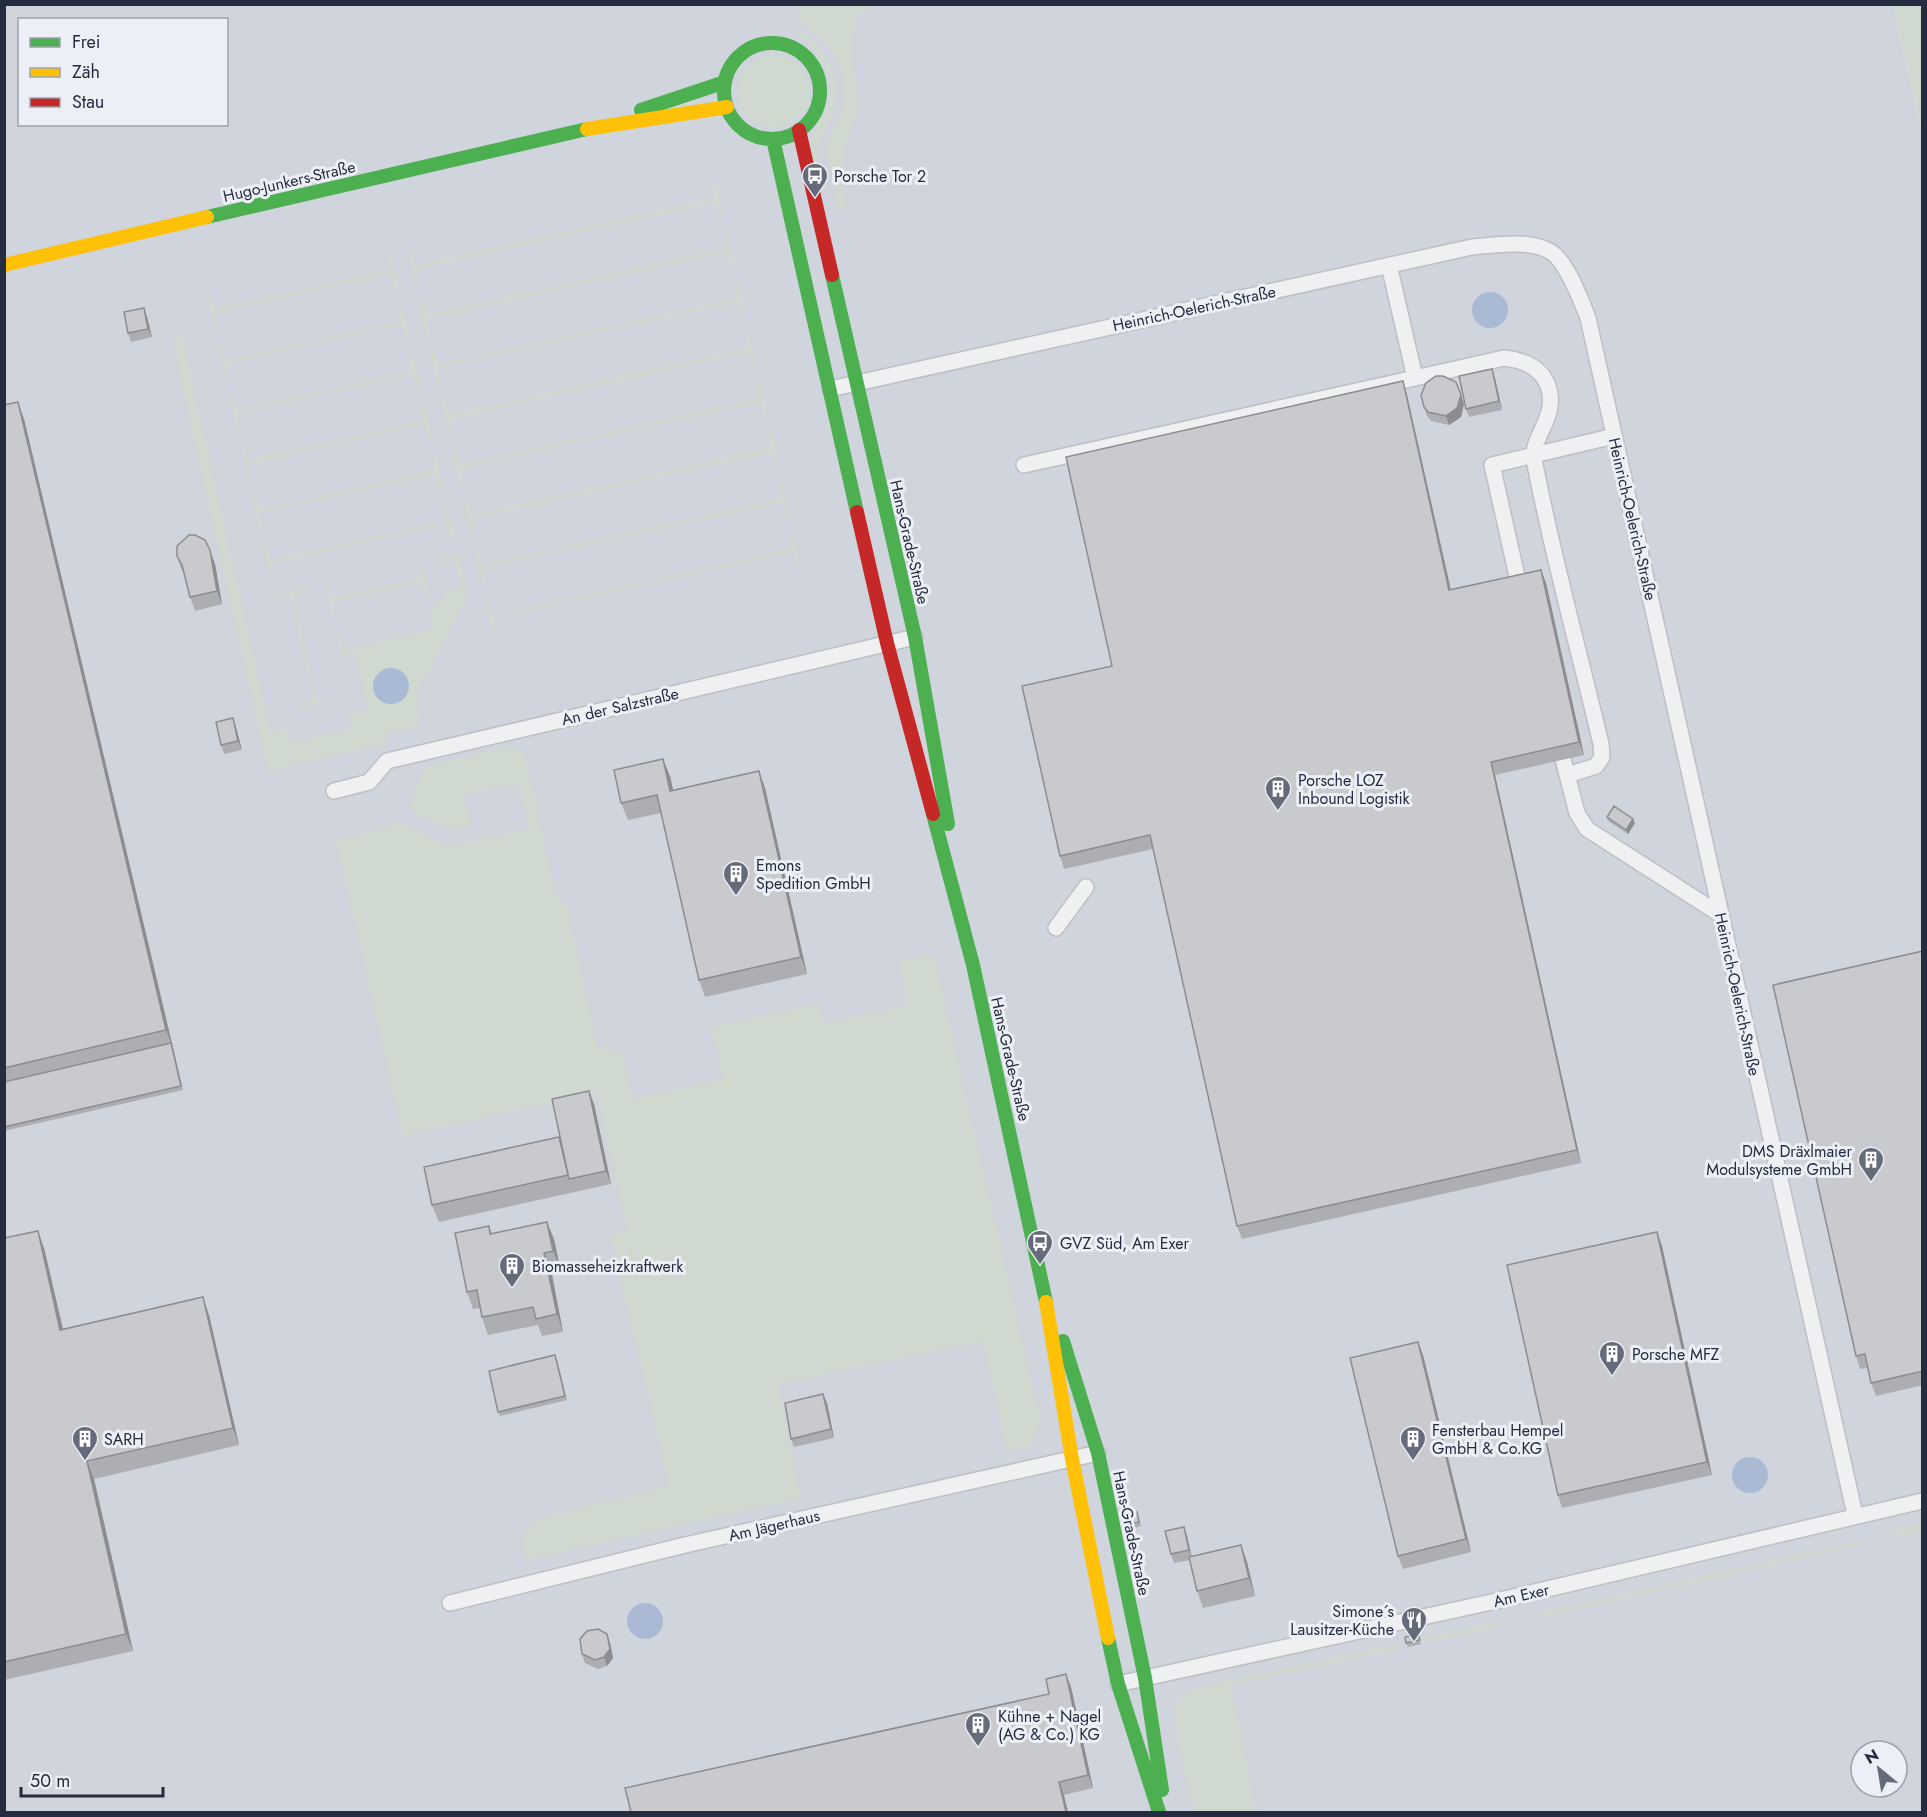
<svg xmlns="http://www.w3.org/2000/svg" width="1927" height="1817" font-family="Jost,sans-serif">
	<style>
		.built { fill: #d0d4dd; fill-rule: evenodd }
		.green { fill: #cfd9cf }
		.water { fill: #abbad4 }
		.lines { fill: none; stroke-linecap: round; stroke-linejoin: round }
		.street-casing { stroke: #bebfc3; stroke-width: 18 }
		.street { stroke: #eff0f2; stroke-width: 15 }
		.fast { stroke: #4caf50; stroke-width: 14 }
		.slow { stroke: #ffc107; stroke-width: 14 }
		.jam { stroke: #c62828; stroke-width: 14 }
		.wall { fill: #acaeb1 }
		.shaded-wall { fill: #8c8d90 }
		.building { fill: #c8cace; stroke: #8c8d90; stroke-width: 1.5 }
		.labels { text-anchor: middle; stroke-width: 6; stroke-linejoin: round; paint-order: stroke }
		.poi-label { font-size: 16px; fill: #252c40; stroke: #ecf0f6; text-anchor: start }
		.street-label { font-size: 16px; fill: #252c40; stroke: #ecf0f6 }
	</style>
	<rect width="100%" height="100%" fill="#e0e1e5"/>
	<path class="built" d="M5,5H1893L1922,134V1812H5ZM20,20H226V124H20ZM1861,1751H1897V1787H1861Z"/>
	<path class="green" d="M797,5H874L857,16L852,50L859,107L845,145L843,184L847,208L838,210L825,146L840,117L844,96L842,75L836,58L826,43L801,23Z
		M1893,5H1922V134Z
		M795,28C826,50 848,79 831,118C823,134 817,141 819,161L813,162C812,155 810,146 812,139C818,115 836,107 829,77C824,56 804,47 795,28Z
		M737 91a36 36 0 1 1 72 0a36 36 0 1 1-72 0Z
		M716,183L723,215L719,216L716,202L416,269L419,283L415,284L408,251L412,250L415,265L715,198L712,184Z
		M727,232L734,265L730,266L727,252L427,319L430,333L426,334L419,301L423,300L427,315L726,248L723,233Z
		M391,255L398,288L394,289L390,274L215,313L218,328H215L207,296L210,295L214,309L390,270L387,256Z
		M734,283H738L745,315H742L738,302L438,368L441,383L437,384L430,351L434,350L438,365L737,298Z
		M402,305L409,338H405L402,324L226,363L229,378L226,379L218,346L222,345L225,360L401,321L398,306Z
		M749,333L757,365L753,366L749,352L450,419L452,433L449,434L441,401H445L449,415L748,348L746,334Z
		M182,335L271,732L285,729L289,743L352,728L349,713L368,709L355,653L340,655L336,635L339,634L343,650L433,629L430,614L447,591L462,587L455,559L440,562L439,559L459,555L467,590L465,601L417,693L421,726L386,734L385,744L268,771L172,340Z
		M413,355L421,388H417L413,374L237,413L240,428L237,429L230,396L233,395L237,410L412,371L409,356Z
		M760,382L768,415L764,416L760,402L461,468L463,483L460,484L452,451L456,450L460,465L760,398L757,384Z
		M425,405L432,438L428,439L425,424L249,464L251,478L248,479L241,446L244,445L248,460L424,421L421,406Z
		M772,432L779,464L775,465L772,452L472,519L475,533L471,534L464,501H467L471,515L771,448L768,433Z
		M432,455H436L443,487L439,489L436,474L260,513L262,528L260,529L252,496L255,495L259,510L435,470Z
		M779,483H783L790,515L786,516L783,502L483,568L486,583H482L474,551L478,550L482,565L782,498Z
		M447,505L455,537L450,538L447,524L271,564L274,578L271,579L263,546L266,545L270,560L446,521L444,506Z
		M790,533H794L801,565L798,566L794,552L494,618L497,633L493,634L486,601H490L493,616L793,548Z
		M423,562L430,595L426,596L423,582L332,602L335,616L332,617L325,584H328L331,598L422,578L419,563Z
		M307,588L308,591L294,595L317,700L332,697V699L300,707L299,704L314,701L290,595L275,598V595Z
		M508,747L519,749L525,754L556,896L567,904L598,1048L610,1046L611,1053L622,1051L633,1099L723,1079L711,1027L819,1003L824,1023L907,1005L898,962L934,954L1040,1418L1033,1445L1007,1452L983,1341L779,1384L801,1498L526,1560C521,1537 520,1529 542,1517L669,1486L610,1235L627,1230L597,1093L403,1136L335,839L388,828L397,821L447,846L529,829L518,784L464,795L472,827L448,830L408,808C416,794 417,777 428,766Z
		M1922,1523V1531L1900,1536L1887,1531Z
		M1860,1541L1863,1544L1543,1617L1534,1614Z
		M1496,1622L1502,1626L1435,1641H1424V1638Z
		M1399,1644L1400,1649L1230,1685L1257,1812H1195C1190,1791 1167,1718 1177,1701C1184,1692 1195,1688 1206,1685Z"/>
	<path class="water" d="M1472 310a18 18 0 1 1 36 0a18 18 0 1 1-36 0Z
		M373 686a18 18 0 1 1 36 0a18 18 0 1 1-36 0Z
		M1732 1475a18 18 0 1 1 36 0a18 18 0 1 1-36 0Z
		M627 1621a18 18 0 1 1 36 0a18 18 0 1 1-36 0Z"/>
	<g class="lines">
		<defs>
			<path id="street" d="M1415,378L1504,358C1524,360 1543,368 1549,389C1557,417 1531,438 1534,459C1552,555 1579,650 1601,744L1602,757L1596,766L1567,775
				M830,389L1472,247C1494,245 1531,239 1551,252C1567,262 1581,300 1588,318L1855,1515
				M1024,465L1415,378L1389,265
				M1521,594L1492,465L1614,436
				M1558,740L1577,813L1587,829L1721,915
				M334,791L369,782L387,761L915,637
				M1056,928L1086,887
				M450,1603L685,1545L1098,1453
				M1118,1684L1496,1601L1922,1501"/>
		</defs>
		<use href="#street" class="street-casing"/>
		<use href="#street" class="street"/>
		<path class="fast" d="M724 91a48 48 0 1 1 96 0a48 48 0 1 1-96 0Z
			M641,110L725,82
			M773,139L857,512
			M207,217L587,129
			M832,275L915,637L948,824
			M933,814L973,965L1046,1302
			M1063,1341L1098,1453L1145,1678L1162,1790
			M1108,1638L1118,1684L1159,1812"/>
		<path class="slow" d="M587,129L727,107
			M4,265L207,217
			M1046,1302L1072,1459L1108,1638"/>
		<path class="jam" d="M799,130L832,275
			M857,512L887,643L933,814"/>
	</g>
	<path class="wall" d="M147,317L152,337L131,342L128,333Z
		M1492,369L1495,378L1502,410L1469,417L1466,409Z
		M1407,395L1451,590L1541,570L1546,583L1584,755L1495,775L1581,1163L1242,1239L1237,1226L1153,849L1064,869L1060,856L1112,666Z
		M1461,395L1464,404L1461,417L1449,425L1431,421L1427,416L1424,407Z
		M4,405L24,419L183,1090L4,1131Z
		M177,556L215,564L222,604L195,611L190,597L185,574L181,569Z
		M233,718L242,750L224,754L221,745Z
		M670,776L673,790L765,788L807,974L705,997L699,980L661,813L628,820L621,803Z
		M1607,817L1635,823L1628,834L1608,821Z
		M1923,951V1385L1876,1396L1871,1383L1868,1368L1860,1369L1856,1356Z
		M594,1104L611,1184L439,1222L432,1205L559,1137Z
		M489,1226L492,1234L554,1239L560,1268L551,1270L563,1332L542,1336L538,1325L488,1335L482,1317L480,1308L473,1309L467,1292Z
		M1657,1232L1662,1246L1712,1475L1562,1508L1558,1495Z
		M4,1238L44,1248L63,1329L209,1315L239,1445L94,1479L133,1651L4,1680Z
		M1418,1342L1423,1355L1471,1552L1403,1569L1398,1556Z
		M557,1359L567,1400L500,1416L498,1412Z
		M823,1394L827,1403L834,1438L794,1447L791,1439Z
		M1139,1517L1141,1526L1135,1528L1133,1523Z
		M1187,1536L1192,1557L1241,1545L1247,1562L1255,1596L1203,1608L1197,1591L1190,1560L1174,1563L1171,1554Z
		M607,1634L610,1643L613,1658L607,1666L598,1669L585,1663L582,1654Z
		M1418,1634L1421,1644L1408,1647L1406,1643Z
		M1071,1687L1093,1788L1064,1795L625,1788L1049,1694Z"/>
	<path class="shaded-wall" d="M144,308L147,317L152,337L148,329Z
		M1492,369L1495,378L1502,410L1499,401Z
		M1403,381L1407,395L1454,604L1449,590Z
		M1461,395L1464,404L1461,417L1449,425L1446,416Z
		M18,402L24,419L183,1090L171,1043L166,1030Z
		M210,550L215,564L222,604L217,591Z
		M1541,570L1546,583L1584,755L1579,742Z
		M233,718L236,727L242,750L238,741Z
		M663,759L670,776L677,808L670,791Z
		M1491,762L1495,775L1581,1163L1577,1150Z
		M759,771L765,788L807,974L801,957Z
		M1633,819L1635,823L1628,834L1626,830Z
		M589,1091L594,1104L611,1184L606,1171Z
		M547,1222L554,1239L560,1268L553,1251Z
		M38,1231L44,1248L67,1347L60,1330Z
		M1657,1232L1662,1246L1712,1475L1707,1462Z
		M544,1253L551,1270L563,1332L557,1314Z
		M203,1297L209,1315L239,1445L233,1428Z
		M1418,1342L1423,1355L1471,1552L1466,1539Z
		M823,1394L827,1403L834,1438L831,1429Z
		M87,1461L94,1479L133,1651L126,1634Z
		M1184,1527L1187,1536L1192,1559L1189,1550Z
		M1241,1545L1247,1562L1255,1596L1249,1578Z
		M607,1634L610,1643L613,1658L607,1666L604,1657Z
		M1066,1674L1071,1687L1093,1788L1088,1775Z
		M1059,1782L1064,1795L1068,1812H1066Z"/>
	<path class="building" d="M144,308L148,329L128,333L124,312Z
		M1492,369L1499,401L1466,409L1459,376Z
		M1436,376H1443L1456,382L1461,395L1457,408L1446,416L1428,412L1424,407L1421,395L1426,383Z
		M1403,381L1449,590L1541,570L1579,742L1491,762L1577,1150L1237,1226L1150,835L1060,856L1022,686L1112,666L1066,457Z
		M18,402L166,1030L4,1068V405Z
		M189,535H195L205,540L210,550L217,591L190,597L182,565L177,556V546Z
		M233,718L238,741L221,745L216,722Z
		M663,759L670,791L759,771L801,957L699,980L657,795L621,803L614,770Z
		M1614,806L1633,819L1626,830L1607,817Z
		M1923,951V1371L1871,1383L1865,1354L1856,1356L1773,985Z
		M171,1043L181,1086L4,1127V1082Z
		M589,1091L606,1171L569,1179L552,1099Z
		M559,1137L568,1175L432,1205L424,1167Z
		M547,1222L553,1251L544,1253L557,1314L536,1319L533,1307L482,1317L477,1290L467,1292L455,1233L489,1226L490,1234Z
		M38,1231L60,1330L203,1297L233,1428L87,1461L126,1634L4,1662V1238Z
		M1657,1232L1707,1462L1558,1495L1507,1265Z
		M1418,1342L1466,1539L1398,1556L1350,1358Z
		M555,1355L565,1396L498,1412L489,1371Z
		M823,1394L831,1429L791,1439L785,1403Z
		M1137,1512L1139,1522L1133,1523L1131,1514Z
		M1184,1527L1189,1550L1171,1554L1165,1531Z
		M1241,1545L1249,1578L1197,1591L1189,1557Z
		M598,1629L607,1634L610,1649L604,1657L595,1660L582,1654L580,1639L587,1631Z
		M1418,1634L1420,1640L1406,1643L1405,1637Z
		M1066,1674L1088,1775L1059,1782L1066,1812H631L625,1788L1049,1694L1046,1679Z"/>
	<defs>
		<symbol id="bus-pin" viewBox="-11 -11 22 30"><path d="M0 17L-7.5 6A9.5 9.5 0 1 1 7.5 6Z" fill="#666b7a" stroke="#ecf0f6"/><path d="M-5-6H5V4H4V6H2V4H-2V6H-4V4H-5ZM-3.5-4V0h7V-4ZM-3.5 1.2v1.5H-2V1.2ZM2 1.2v1.5H3.5V1.2Z" fill="#fff"/></symbol>
		<symbol id="building-pin" viewBox="-11 -11 22 30"><path d="M0 17L-7.5 6A9.5 9.5 0 1 1 7.5 6Z" fill="#666b7a" stroke="#ecf0f6"/><path d="M-4-6H4V6H1V3H-1V6H-4ZM-2.5-4.3h1.7v1.8h-1.7ZM.8-4.3h1.7v1.8H.8ZM-2.5-1h1.7V.8h-1.7ZM.8-1h1.7V.8H.8Z" fill="#fff"/></symbol>
		<symbol id="restaurant-pin" viewBox="-11 -11 22 30"><path d="M0 17L-7.5 6A9.5 9.5 0 1 1 7.5 6Z" fill="#666b7a" stroke="#ecf0f6"/><path d="M-5-6h1v4h1v-4h1v4h1v-4h1v5L-1.5 .5V6h-2V.5L-5-1ZM5-6V6H3V1.5H1.5Q1.5-4 5-6Z" fill="#fff"/></symbol>
	</defs>
	<g fill-rule="evenodd">
		<use href="#bus-pin" x="800" y="161" width="30" height="40"/>
		<use href="#building-pin" x="1263" y="774" width="30" height="40"/>
		<use href="#building-pin" x="721" y="859" width="30" height="40"/>
		<use href="#building-pin" x="1856" y="1145" width="30" height="40"/>
		<use href="#bus-pin" x="1025" y="1228" width="30" height="40"/>
		<use href="#building-pin" x="497" y="1251" width="30" height="40"/>
		<use href="#building-pin" x="1597" y="1339" width="30" height="40"/>
		<use href="#building-pin" x="70" y="1424" width="30" height="40"/>
		<use href="#building-pin" x="1398" y="1424" width="30" height="40"/>
		<use href="#restaurant-pin" x="1399" y="1605" width="30" height="40"/>
		<use href="#building-pin" x="963" y="1710" width="30" height="40"/>
	</g>
	<g class="labels">
		<g class="poi-label">
			<text x="834" y="182">Porsche Tor 2</text>
			<text x="1298" y="786">Porsche LOZ<tspan x="1298" dy="18">Inbound Logistik</tspan></text>
			<text x="756" y="871">Emons<tspan x="756" dy="18">Spedition GmbH</tspan></text>
			<text x="1852" y="1157" text-anchor="end">DMS Dräxlmaier<tspan x="1852" dy="18">Modulsysteme GmbH</tspan></text>
			<text x="1060" y="1249">GVZ Süd, Am Exer</text>
			<text x="532" y="1272">Biomasseheizkraftwerk</text>
			<text x="1632" y="1360">Porsche MFZ</text>
			<text x="1432" y="1436">Fensterbau Hempel<tspan x="1432" dy="18">GmbH &amp; Co.KG</tspan></text>
			<text x="104" y="1445">SARH</text>
			<text x="1394" y="1617" text-anchor="end">Simone´s<tspan x="1394" dy="18">Lausitzer-Küche</tspan></text>
			<text x="998" y="1722">Kühne + Nagel<tspan x="998" dy="18">(AG &amp; Co.) KG</tspan></text>
		</g>
		<g class="street-label">
			<text transform="translate(289 181) rotate(-13)" y="6">Hugo-Junkers-Straße</text>
			<text transform="translate(1194 308) rotate(-12)" y="6">Heinrich-Oelerich-Straße</text>
			<text transform="translate(1633 519) rotate(77)" y="6">Heinrich-Oelerich-Straße</text>
			<text transform="translate(910 542) rotate(77)" y="6">Hans-Grade-Straße</text>
			<text transform="translate(620 706) rotate(-13)" y="6">An der Salzstraße</text>
			<text transform="translate(1738 994) rotate(78)" y="6">Heinrich-Oelerich-Straße</text>
			<text transform="translate(1011 1059) rotate(77)" y="6">Hans-Grade-Straße</text>
			<text transform="translate(774 1525) rotate(-13)" y="6">Am Jägerhaus</text>
			<text transform="translate(1132 1533) rotate(78)" y="6">Hans-Grade-Straße</text>
			<text transform="translate(1521 1595) rotate(-13)" y="6">Am Exer</text>
		</g>
	</g>
	<rect width="1927" height="1817" fill="none" stroke="#252c40" stroke-width="12"/>
	<rect x="18" y="18" width="210" height="108" fill="#ecf0f6" stroke="#9ca2ad" stroke-width="1.5"/>
	<rect x="30" y="38" width="30" height="9" fill="#4caf50" stroke="#9ca2ad" stroke-width="1.5"/>
	<text x="72" y="48" font-size="18" fill="#252c40">Frei</text>
	<rect x="30" y="68" width="30" height="9" fill="#ffc107" stroke="#9ca2ad" stroke-width="1.5"/>
	<text x="72" y="78" font-size="18" fill="#252c40">Zäh</text>
	<rect x="30" y="98" width="30" height="9" fill="#c62828" stroke="#9ca2ad" stroke-width="1.5"/>
	<text x="72" y="108" font-size="18" fill="#252c40">Stau</text>
	<g transform="translate(1879 1769) rotate(330)"><circle r="28" fill="#ecf0f6" stroke="#9ca2ad" stroke-width="1.5"/>
	<path d="M0-4.5L10 22L0 15L-10 22Z" fill="#666b7a"/>
	<text y="-9" font-size="16" font-weight="bold" text-anchor="middle" fill="#252c40">N</text>
	</g>
	<path d="M21 1787v9h142v-9" fill="none" stroke="#252c40" stroke-width="3"/>
	<text x="30" y="1787" font-size="18" fill="#252c40" stroke="#ecf0f6" stroke-width="4.5" paint-order="stroke">50 m</text>
</svg>
